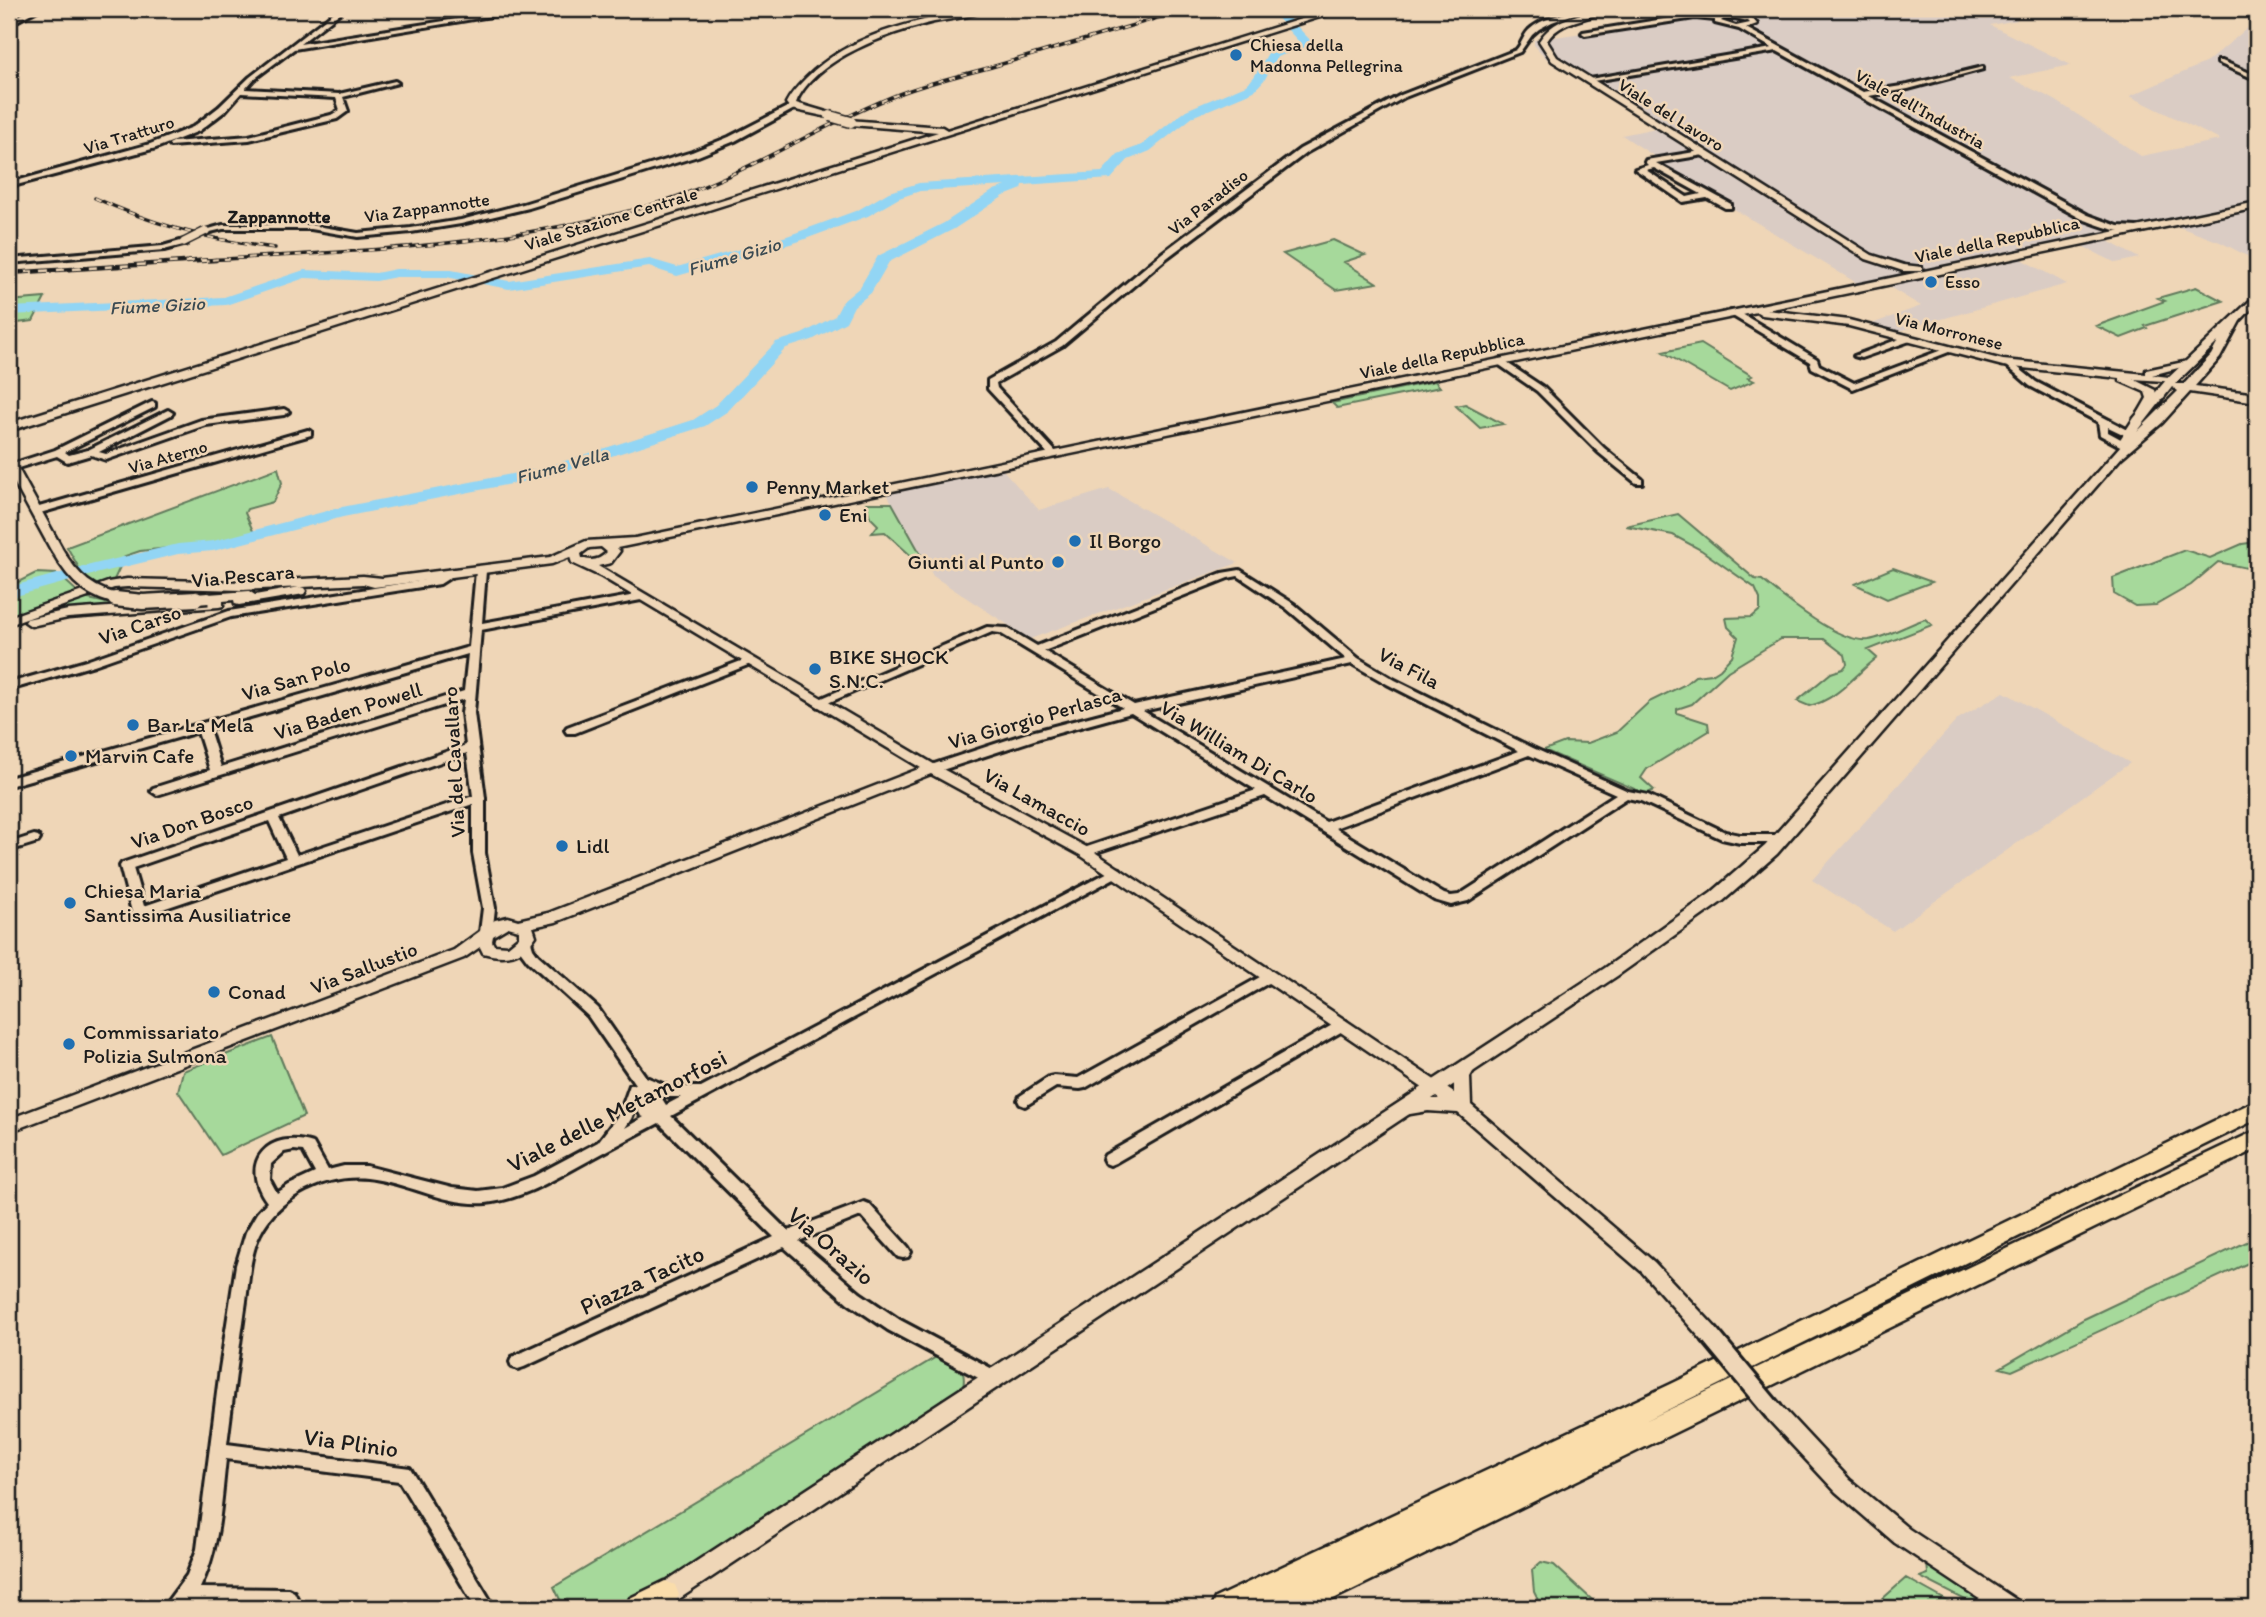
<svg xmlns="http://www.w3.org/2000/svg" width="2266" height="1617" font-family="Itim,sans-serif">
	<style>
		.built { fill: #daccc4 }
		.green { fill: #a6d99b; stroke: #617a5c; stroke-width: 2 }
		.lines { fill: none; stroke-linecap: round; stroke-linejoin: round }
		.river { fill: #92d5f4; fill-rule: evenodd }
		.minor-casing { stroke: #1c1c1c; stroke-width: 6 }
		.tertiary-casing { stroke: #1c1c1c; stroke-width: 5 }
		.secondary-casing { stroke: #1c1c1c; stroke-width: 5 }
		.trunk-casing { stroke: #1c1c1c; stroke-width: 5 }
		.minor { fill: #efd6b7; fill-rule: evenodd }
		.tertiary { fill: #efd6b7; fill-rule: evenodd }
		.secondary { fill: #efd6b7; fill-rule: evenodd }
		.trunk { fill: #faddab; fill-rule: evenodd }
		.rail-far1-casing { stroke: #1c1c1c; stroke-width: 3.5 }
		.rail-casing { stroke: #1c1c1c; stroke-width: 4.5 }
		.rail-far1 { stroke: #efd6b7; stroke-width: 2; stroke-dasharray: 6; stroke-linecap: butt }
		.rail { stroke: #efd6b7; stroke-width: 2.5; stroke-dasharray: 8; stroke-linecap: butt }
		.minor-bridge-casing { stroke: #1c1c1c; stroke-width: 10; stroke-linecap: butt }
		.tertiary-bridge-far2-casing { stroke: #1c1c1c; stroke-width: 15; stroke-linecap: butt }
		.tertiary-bridge-far1-casing { stroke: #1c1c1c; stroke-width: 19; stroke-linecap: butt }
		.tertiary-bridge-casing { stroke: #1c1c1c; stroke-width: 24; stroke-linecap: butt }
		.secondary-bridge-casing { stroke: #1c1c1c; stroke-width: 13; stroke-linecap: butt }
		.minor-bridge { stroke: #efd6b7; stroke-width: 7 }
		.tertiary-bridge-far2 { stroke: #efd6b7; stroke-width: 10 }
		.tertiary-bridge-far1 { stroke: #efd6b7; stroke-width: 14 }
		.tertiary-bridge { stroke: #efd6b7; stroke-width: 18 }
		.secondary-bridge { stroke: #efd6b7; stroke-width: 10 }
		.poi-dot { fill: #1f6fb2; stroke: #efd6b7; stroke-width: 2.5 }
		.labels { text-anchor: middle; stroke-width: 5; stroke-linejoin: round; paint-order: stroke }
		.far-poi-label { font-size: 18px; fill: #1c1c1c; stroke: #efd6b7; text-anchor: start }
		.far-street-label { font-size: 18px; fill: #1c1c1c; stroke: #efd6b7 }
		.far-neighbourhood-label { font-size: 19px; font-weight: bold; fill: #1c1c1c; stroke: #efd6b7 }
		.far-water-label { font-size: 19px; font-style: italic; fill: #3a4a52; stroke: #efd6b7 }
		.poi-label { font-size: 21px; fill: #1c1c1c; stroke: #efd6b7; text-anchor: start }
		.street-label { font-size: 21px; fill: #1c1c1c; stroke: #efd6b7 }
		.near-street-label { font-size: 24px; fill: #1c1c1c; stroke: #efd6b7 }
	</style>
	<rect width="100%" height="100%" fill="#efd6b7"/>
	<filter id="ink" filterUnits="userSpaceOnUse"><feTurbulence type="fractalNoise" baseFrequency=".0143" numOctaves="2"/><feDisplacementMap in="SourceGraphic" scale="14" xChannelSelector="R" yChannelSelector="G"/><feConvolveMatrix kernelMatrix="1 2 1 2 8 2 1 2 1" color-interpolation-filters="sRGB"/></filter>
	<g filter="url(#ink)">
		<path class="built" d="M1748,9H1997L2018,20L1990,25L2071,65L2010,78L2055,100L2141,156L2220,140L2130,96L2207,62L2257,20V261L2220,242L2171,224L2104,239L2139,258L2116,263L2080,245L2017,257L2067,284L1895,332L1869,325L1921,306L1886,285L1865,288L1653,160L1657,158L1622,135L1656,128L1548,60L1534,45V40Z
			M1002,469L1039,510L1109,489L1238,563L1030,639L933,576L887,494Z
			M2004,692L2130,763L1893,931L1812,880L1958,719Z"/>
		<path class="green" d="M1333,240L1365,255L1344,262L1377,283L1336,290L1283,254Z
			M2196,287L2223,301L2145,326L2147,328L2121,338L2096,326L2165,301L2158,298Z
			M45,298L33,321L9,324V301Z
			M1701,344L1752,376L1748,378L1754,381L1730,391L1663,352Z
			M1435,381L1440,387L1337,408L1332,403Z
			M1465,404L1503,424L1480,428L1456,406Z
			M278,468L282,483L273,502L247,509L245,513L254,533L217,543L140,551L125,556L113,582L98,586L83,575L67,547Z
			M866,503H892L925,562L920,564L885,532L872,533L878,525L870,517Z
			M1678,514L1755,579L1762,580C1784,598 1839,644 1869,640C1887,637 1907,625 1925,619L1932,625L1868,650L1877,658C1855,674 1838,700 1809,706L1797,701L1831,673L1843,669L1847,664L1845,655L1824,639H1781L1728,671L1692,704L1677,709V713L1708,723L1709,731L1647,769L1641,778L1654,790L1646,794L1544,750L1565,742L1588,743L1617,732L1649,702L1684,685L1695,676L1712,674L1720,669L1732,656L1738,637L1728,627L1726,618L1752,617L1760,610V599L1755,588L1701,550L1673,535L1626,526Z
			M2257,542V570L2218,562L2191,585L2156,605L2135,606L2114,594L2113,578L2185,550L2210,558L2242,544Z
			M1893,568L1932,582L1887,599L1855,584Z
			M36,573L58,574L80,594L9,619V591L16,583Z
			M84,598L116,605L143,607L52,615L9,625Z
			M272,1037L304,1116L221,1155L178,1091L183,1071Z
			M2257,1237V1259L2012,1371L2000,1368L2084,1319Z
			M938,1356C958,1366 967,1365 963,1389L628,1608H564L554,1587Z
			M1541,1562L1554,1565L1601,1608H1542L1534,1592L1532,1570Z
			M1927,1563L2001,1608H1981L1920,1577L1928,1574Z
			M1906,1578L1960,1608H1872Z"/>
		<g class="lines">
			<path class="river" d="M1291,9H1306L1288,17L1314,44L1277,57L1265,79L1254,91L1194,116L1150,151L1128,160L1111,179L1023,185L1022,189L1004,196L954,229L889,262L871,293L854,306L846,322L812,340L786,348L728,411L705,426L546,477L343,517L213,551L178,554L95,574L9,598V587L90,565L178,544L213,541L342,507L543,468L693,420L716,405L776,342L802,334L835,316L843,301L860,287L878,256L944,223L994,190L1006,186L920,191L899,198L868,216L797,242L677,276L649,267L509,289L446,277H396L376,281L305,278L226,305L9,315V307L224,297L304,270L376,273L396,269H446L509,281L650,259L677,267L787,236L858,210L889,192L919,183L1102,172L1118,154L1142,145L1186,110L1246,85L1254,77L1268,53L1300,43L1275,16Z"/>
			<defs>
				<path id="minor" d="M32,9H39L9,25V21Z
					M338,9H345L300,44L520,9H533L294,49L254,79L245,89L339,94L395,81L398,83L343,97L348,111L337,119L249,140L170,146L169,144L173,142L249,136L331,115L340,110L336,98L241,93L225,111L199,131L156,148L9,187V183L150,144L193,127L219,107L250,77Z
					M1579,9H1588L1552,22L1539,29L1532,35L1520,52L1405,97L1306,153L1168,257L1062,346L996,383L997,388L1056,452V456H1050L988,389V380L1056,342L1162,253L1300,149L1401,95L1516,50C1522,44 1523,36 1529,30C1542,18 1563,14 1579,9Z
					M1752,9H1762L1742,15L1752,18L1757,24L1746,28L1863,92L1908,85L1983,67V69L1908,89L1869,96L2088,215L2118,226L2137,227L2141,229C2124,237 2100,225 2082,219L1777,51L1587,82L1584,80L1772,48L1739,29L1715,23V20L1695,18L1585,35L1582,33L1583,32L1695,14L1718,16L1733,14ZM1735,18L1748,21L1750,23L1736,26L1721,21L1723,19Z
					M2218,61H2222L2257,76V80L2218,63Z
					M791,105L798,107L735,141L698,156L529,208L461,224L411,232L358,237L311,229H223L206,233L202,231L223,225H311L358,233L411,228L461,220L523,204L692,152L729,137Z
					M1701,151L1705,153L1704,155L1656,163L1731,204V208H1725L1707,198L1683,202L1635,169L1648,165L1645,162L1646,160ZM1654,168L1701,194L1687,197L1646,170Z
					M184,240H187V244L164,250L9,263V259L163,246Z
					M1731,311H1737L1817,359L1819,365L1854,383L1947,348L1954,350L1853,389L1812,368L1810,362L1731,315Z
					M1907,336L1911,339L1910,341L1861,358L1854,356Z
					M1501,359L1543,387L1604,448L1642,479V483H1636L1598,452L1537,391L1498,364V360Z
					M2010,361L2036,382L2132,432V436L2129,437L2108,427V432L2130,444V448H2124L2100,435L2098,422L2030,386L2007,366L2006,364Z
					M9,366L16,368L12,375L9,376Z
					M152,402L155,403V407L65,452L69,455L88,450L168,410L173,413L171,415L99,452L106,454L201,420L284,409L289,412L284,415L206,425L106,460L91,455L67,462L57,456L15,469H9V465L55,450Z
					M308,430L311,431V435L40,513H32L31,511L32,509Z
					M481,568L486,571L482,623L641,594L646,597L641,600L481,630L474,713L485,798V853L495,908L492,935H482L480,932L483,908L473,853V804L139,917L134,915L132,912L120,866L122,863L466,745L462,713L464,699L157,795L151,791L153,788L210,770L198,732L9,786V778L469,647L476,571ZM468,654L464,691L221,767L209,729ZM467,753L473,796L297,855L279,818ZM269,821L286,858L144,906L133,868Z
					M1240,570L1294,604L1358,658L1395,680L1533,748L1628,791L1648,795L1725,832L1740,835H1780L1786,839L1780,843H1740L1722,839L1641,801L1627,798L1468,901L1451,905L1434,900L1265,796L1085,856L1081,855L1079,852L1081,849L1256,790L1131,713L1040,738L936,772H928L926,769L928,766L1031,732L1123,708L1000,633L992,632L823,705L819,707L813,703L815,701L987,627L1007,628L1037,646L1222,573ZM1238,576L1286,608L1346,659L1134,705L1044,651L1228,578ZM1352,664L1387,684L1519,751L1326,822L1143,711ZM1529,755L1616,794L1459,895L1451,896L1444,894L1335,828Z
					M449,572L453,573L454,575L440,584L231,617L94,665L9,690V683L86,661L229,611L437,578Z
					M749,658L755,661L753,663L575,733H567L565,730L567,727Z
					M34,835L38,836L40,839L38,842L9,851V843Z
					M1116,868L1120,869L1122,872L1120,875L671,1116L788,1231L859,1204L864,1202L869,1204L908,1247L911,1252L908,1257L903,1258L898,1257L861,1216L799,1241L860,1293L900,1320L1000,1373L1002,1378L1000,1383L994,1385L988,1383L888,1330L848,1303L784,1247L524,1367L518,1369L512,1367L510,1362L512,1357L774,1237L659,1123C632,1137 606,1151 579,1166C551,1181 519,1200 486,1203C445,1206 407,1182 367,1178C326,1174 279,1196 260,1234C250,1254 249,1279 246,1301C239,1349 233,1396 227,1444L410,1468L495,1608H476L399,1481L226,1459C221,1503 220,1547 200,1588L288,1589L294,1592L302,1608L206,1605L207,1608H164L167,1602L187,1575L197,1549L220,1369L236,1265L246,1232L257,1213L267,1202C237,1161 270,1129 313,1143L328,1170L344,1166H366L452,1188L478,1191L502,1188L534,1176L598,1142L620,1113L630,1085L635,1084L588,1016L528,961L519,949L518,941L520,938H530L533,948L538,955L598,1008L646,1077L670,1087H701ZM659,1094L669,1097H681L666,1105ZM636,1107L641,1116L644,1117L625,1128L631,1119ZM294,1150L303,1151L315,1173L289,1185L277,1193L270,1180L271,1164L284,1152Z
					M1269,972L1274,974L1276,977L1274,980L1085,1088L1080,1089L1056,1087L1025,1106L1020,1104L1018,1100L1020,1096L1049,1077L1054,1076L1078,1078Z
					M1341,1020L1346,1021L1348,1025L1346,1029L1115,1163L1110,1165L1105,1163L1103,1159L1105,1155Z"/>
				<path id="tertiary" d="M1598,9H1609C1588,21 1561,19 1547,41L1557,57L1872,255L1904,265L1922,267V271H1903L1866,259L1552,61L1539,41C1554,18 1574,17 1598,9Z
					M2257,202V208L1767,310L1849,320L2003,360L2146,374V370L2193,360V364L2152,375L2178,378V382L2133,379L2155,390L2157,398L2148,414L2144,415L2139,412L2147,398L2145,392L2120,381V378L2003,366L1849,326L1762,315L1757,312L617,548L620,551L611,563L598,566L937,766L1090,849L1454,1093V1077L1463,1061L1469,1059L1475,1061L1477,1065L1470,1077L1471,1105L1654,1262L1716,1328L1718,1334L1716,1340L1709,1342L1702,1340L1642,1272L1458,1113L1428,1111L1404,1115L1398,1114L1396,1109L1398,1104L1428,1099H1439L1080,855L931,774L556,922L533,927L536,936C523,957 505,959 483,953L480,947L464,958L9,1132V1119L454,950L495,920L508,917L518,920L548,913L921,768L602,577L572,563L570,557L552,564L374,587L363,584L243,590L127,587L114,588L9,625V617L108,582L127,579L243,582L363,576L382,578L550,557L586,541L635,538ZM601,547L607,552C600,560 592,562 582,558L581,554L589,548ZM508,927L519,930V937L508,946L494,945L492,941L493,936Z
					M9,460L15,463L63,550L61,553H53L51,550L9,473Z
					M300,587L304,588L306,591L304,594L239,605L235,604L234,600L223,601V606L219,607L68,618L31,626L25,622L27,619L68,610L204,600V595L208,594L249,591L255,595Z
					M1774,1403L1781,1406L1850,1480L1909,1529L2018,1601L2021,1608H1993L1895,1543L1836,1492L1767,1418L1764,1412L1767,1406Z"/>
				<path id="secondary" d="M973,9H987C973,17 951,19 934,22C891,32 815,58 796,103L833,114V118L791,109L786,103C791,93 798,86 806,78C851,33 913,22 973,9Z
					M1333,9H1345L9,431V423L938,132L851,125L848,124V120L942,127L947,130Z
					M2257,294V303L2240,321L2220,358L2195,386L2257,394V402L2190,392L2162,423L2121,458L1777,854L1723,901L1617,976L673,1603L665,1606L657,1603L653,1595L657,1587L1605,968L1711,893L1765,846L2122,444L2119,441L2134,418L2166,380ZM2218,342L2211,355L2184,384H2175ZM2172,387L2178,391L2137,432Z"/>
				<path id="trunk" d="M2257,1100V1119L1645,1421L2257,1130V1149L1315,1608H1271L1275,1599L1255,1608H1211L1215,1598L1671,1384Z
					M665,1581L675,1585L679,1595C671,1615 645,1608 626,1608L630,1598Z"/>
			</defs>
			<use href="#minor" class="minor-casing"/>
			<use href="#tertiary" class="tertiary-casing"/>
			<use href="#secondary" class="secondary-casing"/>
			<use href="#trunk" class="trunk-casing"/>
			<use href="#minor" class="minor"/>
			<use href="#tertiary" class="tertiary"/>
			<use href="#secondary" class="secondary"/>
			<use href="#trunk" class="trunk"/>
			<defs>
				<path id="rail-far1" d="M95,198C154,225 211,241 275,248
					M188,261C342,252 499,248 648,206C737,181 814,127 899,94C930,82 963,75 995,66C1060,47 1124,28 1188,9"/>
				<path id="rail" d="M9,273L216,260"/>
			</defs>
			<use href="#rail-far1" class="rail-far1-casing"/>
			<use href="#rail" class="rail-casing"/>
			<use href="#rail-far1" class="rail-far1"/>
			<use href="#rail" class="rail"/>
			<defs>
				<path id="minor-bridge" d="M184,242L206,231"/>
				<path id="tertiary-bridge-far2" d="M57,550C74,580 91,595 126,601
					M172,601L208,598"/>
				<path id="tertiary-bridge-far1" d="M115,599L143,602L196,599"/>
				<path id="tertiary-bridge" d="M1709,1334L1774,1412"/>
				<path id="secondary-bridge" d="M830,116L851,122"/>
			</defs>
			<use href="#minor-bridge" class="minor-bridge-casing"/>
			<use href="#tertiary-bridge-far2" class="tertiary-bridge-far2-casing"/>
			<use href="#tertiary-bridge-far1" class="tertiary-bridge-far1-casing"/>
			<use href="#tertiary-bridge" class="tertiary-bridge-casing"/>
			<use href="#secondary-bridge" class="secondary-bridge-casing"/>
			<use href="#minor-bridge" class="minor-bridge"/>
			<use href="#tertiary-bridge-far2" class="tertiary-bridge-far2"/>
			<use href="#tertiary-bridge-far1" class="tertiary-bridge-far1"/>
			<use href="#tertiary-bridge" class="tertiary-bridge"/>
			<use href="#secondary-bridge" class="secondary-bridge"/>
		</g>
	</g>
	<g class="poi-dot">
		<circle cx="1236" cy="55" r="7"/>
		<circle cx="1931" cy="282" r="7"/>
		<circle cx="752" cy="487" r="7"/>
		<circle cx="825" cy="515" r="7"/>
		<circle cx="1075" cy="541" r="7"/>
		<circle cx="1058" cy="562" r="7"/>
		<circle cx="815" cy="669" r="7"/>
		<circle cx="133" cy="725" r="7"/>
		<circle cx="71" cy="756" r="7"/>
		<circle cx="562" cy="846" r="7"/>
		<circle cx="70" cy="903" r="7"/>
		<circle cx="214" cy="992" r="7"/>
		<circle cx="69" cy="1044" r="7"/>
	</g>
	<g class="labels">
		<g class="far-poi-label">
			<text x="1250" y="51">Chiesa della<tspan x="1250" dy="21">Madonna Pellegrina</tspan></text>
			<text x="1945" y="288">Esso</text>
		</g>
		<g class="far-street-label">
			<text transform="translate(1920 109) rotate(29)" y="6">Viale dell'Industria</text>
			<text transform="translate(1671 115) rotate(32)" y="6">Viale del Lavoro</text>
			<text transform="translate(129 135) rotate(-17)" y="6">Via Tratturo</text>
			<text transform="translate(1208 202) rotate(-38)" y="6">Via Paradiso</text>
			<text transform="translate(427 208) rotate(-8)" y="6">Via Zappannotte</text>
			<text transform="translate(611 219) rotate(-17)" y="6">Viale Stazione Centrale</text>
			<text transform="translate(1997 240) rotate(-12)" y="6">Viale della Repubblica</text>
			<text transform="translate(1949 331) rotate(14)" y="6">Via Morronese</text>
			<text transform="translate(1442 356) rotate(-12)" y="6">Viale della Repubblica</text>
			<text transform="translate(168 457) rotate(-16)" y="6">Via Aterno</text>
		</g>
		<g class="far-neighbourhood-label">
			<text x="279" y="223">Zappannotte</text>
		</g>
		<g class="far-water-label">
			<text transform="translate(734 256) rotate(-16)" y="7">Fiume Gizio</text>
			<text transform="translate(157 305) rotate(-3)" y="7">Fiume Gizio</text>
			<text transform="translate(562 465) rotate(-15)" y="7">Fiume Vella</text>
		</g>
		<g class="poi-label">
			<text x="766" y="494">Penny Market</text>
			<text x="839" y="522">Eni</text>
			<text x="1089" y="548">Il Borgo</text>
			<text x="1044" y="569" text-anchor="end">Giunti al Punto</text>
			<text x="829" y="664">BIKE SHOCK<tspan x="829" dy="24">S.N.C.</tspan></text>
			<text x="147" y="732">Bar La Mela</text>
			<text x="85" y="763">Marvin Cafe</text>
			<text x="576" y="853">Lidl</text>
			<text x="84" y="898">Chiesa Maria<tspan x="84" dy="24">Santissima Ausiliatrice</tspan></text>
			<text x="228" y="999">Conad</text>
			<text x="83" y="1039">Commissariato<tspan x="83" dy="24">Polizia Sulmona</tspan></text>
		</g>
		<g class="street-label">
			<text transform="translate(243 576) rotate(-5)" y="7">Via Pescara</text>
			<text transform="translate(140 625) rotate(-19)" y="7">Via Carso</text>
			<text transform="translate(1409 668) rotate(28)" y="7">Via Fila</text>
			<text transform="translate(296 679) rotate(-16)" y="7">Via San Polo</text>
			<text transform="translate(348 711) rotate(-17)" y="7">Via Baden Powell</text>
			<text transform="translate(1035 718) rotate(-16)" y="7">Via Giorgio Perlasca</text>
			<text transform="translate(1239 752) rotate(31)" y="7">Via William Di Carlo</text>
			<text transform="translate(454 762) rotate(-93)" y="7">Via del Cavallaro</text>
			<text transform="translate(1037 802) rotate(29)" y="7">Via Lamaccio</text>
			<text transform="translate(192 822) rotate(-19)" y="7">Via Don Bosco</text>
			<text transform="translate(364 968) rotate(-21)" y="7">Via Sallustio</text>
		</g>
		<g class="near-street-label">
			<text transform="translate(617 1111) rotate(-27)" y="8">Viale delle Metamorfosi</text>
			<text transform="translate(831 1246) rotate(41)" y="8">Via Orazio</text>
			<text transform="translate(642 1280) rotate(-25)" y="8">Piazza Tacito</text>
			<text transform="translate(351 1443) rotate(8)" y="8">Via Plinio</text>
		</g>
	</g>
	<rect width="2266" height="1617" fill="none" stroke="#efd6b7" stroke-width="35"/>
	<rect x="18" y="18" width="2231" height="1582" fill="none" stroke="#1c1c1c" stroke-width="2.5" filter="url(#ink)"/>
</svg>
